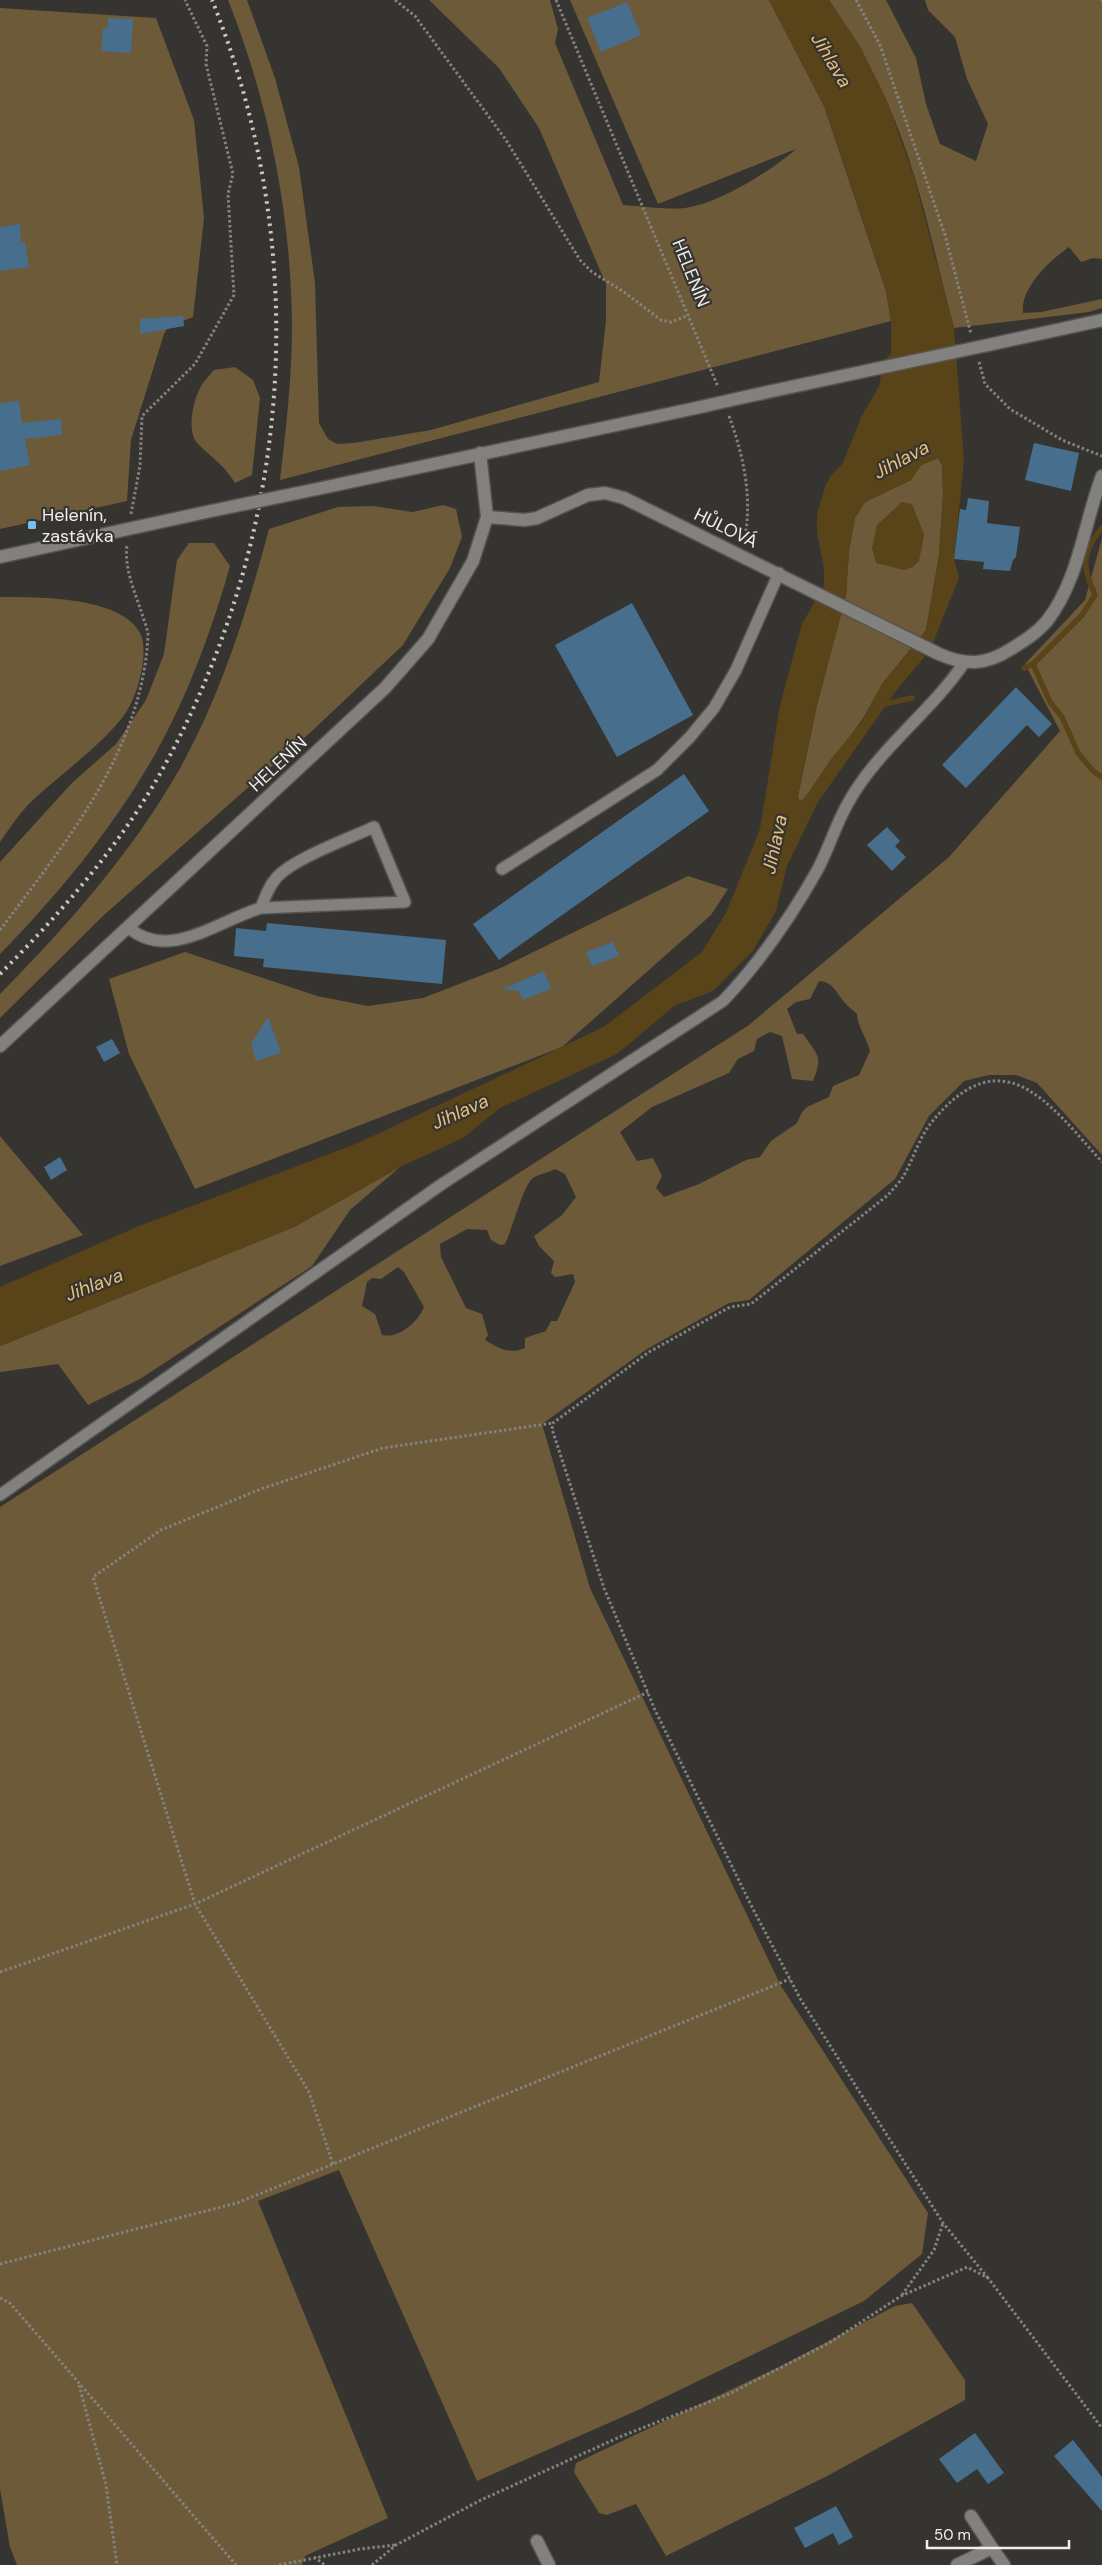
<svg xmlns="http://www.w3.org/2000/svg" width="1102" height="2565" font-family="'DM Sans',sans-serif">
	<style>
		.green { fill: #6c5a39; fill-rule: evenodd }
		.water { fill: #594319; fill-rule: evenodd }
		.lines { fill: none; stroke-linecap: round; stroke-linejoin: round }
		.stream { stroke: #594319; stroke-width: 5.5 }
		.building { fill: #476f8d }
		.lane-casing { stroke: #555350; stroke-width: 14 }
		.street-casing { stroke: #555350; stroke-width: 15 }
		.secondary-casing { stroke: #555350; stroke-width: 15 }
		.path { stroke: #84827f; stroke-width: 3; stroke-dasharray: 2.5 2.5; stroke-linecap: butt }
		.lane { stroke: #83817e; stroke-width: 11 }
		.street { stroke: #83817e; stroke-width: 12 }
		.secondary { stroke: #83817e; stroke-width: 12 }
		.rail { stroke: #c9c8c6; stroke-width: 4; stroke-dasharray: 2.5 5; stroke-linecap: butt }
		.secondary-bridge-casing { stroke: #555350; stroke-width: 15; stroke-linecap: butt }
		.secondary-bridge { stroke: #83817e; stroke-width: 12 }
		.poi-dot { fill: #75c0f6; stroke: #363431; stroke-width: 2 }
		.labels { text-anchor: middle; stroke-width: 4.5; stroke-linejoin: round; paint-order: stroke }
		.street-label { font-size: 18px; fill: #f0efed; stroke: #363431 }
		.poi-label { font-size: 18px; fill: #f0efed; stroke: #363431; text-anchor: start }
		.water-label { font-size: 19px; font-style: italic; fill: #e5c07c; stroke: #363431 }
	</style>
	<rect width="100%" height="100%" fill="#363431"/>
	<path class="green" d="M228,0H247L275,78L299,167L315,283L319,423L328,439L337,444L354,443L431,430L599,382L606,321V284L539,128L499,68L429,0H550L558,29L555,43L623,205C642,206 665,210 685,208C718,204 771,171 796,149L658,204L570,0H769L824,106L886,291L891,321L280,480C286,429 292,377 292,325C291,214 269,103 228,0Z
		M829,0H886L916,58L926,104L940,144L976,161L988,124L967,79L955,37L928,10L925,0H1102V259L1093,258L1081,262L1069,247C1050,260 1020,288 1023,313L1041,312L1102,299V308L1089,312L954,328C934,253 919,173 887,102C871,66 851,33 829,0Z
		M0,8L156,18L194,120L204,218L193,317L168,327L164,334L131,440L127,501L0,529Z
		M235,367L253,380L260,398L252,475L235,483C225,466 211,457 198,444C186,432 193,402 200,388C203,382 210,375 214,370Z
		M938,458L942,465L943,494L939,556L926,630L882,684L864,717L804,799L799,802L798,796L817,705L846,595L849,550L855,518L865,502L911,480L921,465ZM902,502L913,509L924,535L904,570L897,568L893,511Z
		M443,505L456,509L462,537L450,568L403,645L313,730L104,915L0,1018V994C67,926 131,854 179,770C221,695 247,612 269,529L338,507L373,506L413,512Z
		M1102,538V1155L1037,1083L1016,1075H989L964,1081L929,1116L895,1179L749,1300L729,1303L647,1349L542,1424L590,1588L781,1986L928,2213L922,2254L864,2301L636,2411L477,2481L339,2170L258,2201L388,2518L305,2556L302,2565H17L10,2547L0,2489V1507L749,1025L949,857L1060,731L1025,664L1085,600ZM819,981C834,982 836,993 845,1003C848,1007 853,1010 857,1014C857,1025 867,1039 870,1051L859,1075L833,1086L829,1097L807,1107L802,1112L797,1123L771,1141L760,1157L746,1160L699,1184L664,1197L656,1188L662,1176L653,1158L637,1161L620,1132L652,1107L729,1073L738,1059L754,1051L757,1039L770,1032L782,1036L792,1079L813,1081C823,1055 818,1056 803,1034H797L787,1009L796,1002L810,999ZM555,1169L565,1174L576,1197L562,1215L534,1236L539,1246L554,1261L551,1273L555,1277L573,1274L575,1282L557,1321H551L546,1331L525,1338V1348C509,1355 498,1348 485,1340L488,1335L482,1314L466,1308L441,1257L440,1244L467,1229L487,1230L491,1240L500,1245L505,1244C512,1231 523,1185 533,1178C539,1174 548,1173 555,1169ZM398,1267L404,1272L424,1307C418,1322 399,1339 382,1335L375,1314L362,1306L367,1282L372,1278L381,1279Z
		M189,543H214L230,566C212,630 187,698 154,756C113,828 58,895 0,954V862L72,783L116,744L146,700L164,654L177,560Z
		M0,597C36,597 124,596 141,635C144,642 144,654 143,661C141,679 134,703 122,718C97,749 62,773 33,800C20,812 10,828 0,842Z
		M688,876L728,889L711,915L562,1047L195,1189L129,1054L109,979L185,952L317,996L368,1006L423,998L503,967Z
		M0,1136L83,1235L0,1266Z
		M400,1167L350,1210L312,1266L140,1379L88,1405L58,1364L0,1372V1346L294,1227Z
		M912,2303L965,2380V2400L831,2474L666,2556L636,2504L607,2515L599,2513L574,2472L576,2463L580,2461L781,2366L895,2306Z"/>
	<path class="water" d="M769,0H829L860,46L888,103L914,177L954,328L964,460L954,559L959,578L930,650L896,691L818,802L787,866L776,911L753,951L713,991L674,1006L617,1054L500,1108L463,1138L400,1167L294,1227L0,1346V1287L139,1226L358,1143L562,1047L605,1026L702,952L726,913L760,829L780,705L794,653L802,624L824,586V570L817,532V514L826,484L832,474L843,463L862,415L879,387L883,362L891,354V321L886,291L824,106ZM938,458L942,465L943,494L939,556L926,630L882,684L863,720L831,759L804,799L799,801L798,796L817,705L846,595L849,550L855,518L865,502L911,480L921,465Z
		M902,502L912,504L924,535L919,561L913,567L904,570L876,563L872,548L877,525Z"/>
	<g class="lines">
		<path class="stream" d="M1033,664L1050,702L1062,717L1078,753L1093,771L1102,777
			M1024,668L1033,664L1082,615L1095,595C1082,567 1081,553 1102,528
			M880,705L912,698"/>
	</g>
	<path class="building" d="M627,2L641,35L601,52L587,18Z
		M108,18L133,19L131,53L101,51L103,28H108Z
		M20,224L21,243L25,242L29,267L0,271V227Z
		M183,316L184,326L140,334V319Z
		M19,401L22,423L61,419L62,435L25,439L30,465L0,471V403Z
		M1034,443L1079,453L1071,491L1025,480Z
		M968,498L989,501L987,523L1020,527L1016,557L1013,560L1010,571L983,569L984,562L954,559L960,509L966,510Z
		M632,603L693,715L617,757L555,645Z
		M1016,687L1052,724L1039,737L1027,725L966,788L942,765Z
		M684,774L709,811L499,960L473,924Z
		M887,827L900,841L895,846L906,857L892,871L867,845Z
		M267,923L446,940L442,984L263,967L264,959L234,956L236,928L266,931Z
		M613,942L619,956L592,966L586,952Z
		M544,971L551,989L523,1000L519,991L502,989Z
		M268,1017L281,1053L256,1061L251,1044Z
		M112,1039L120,1053L104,1062L96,1047Z
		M60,1157L67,1170L51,1180L44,1167Z
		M975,2433L1004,2473L988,2484L977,2469L957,2483L939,2459Z
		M1073,2440L1102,2477V2511L1054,2456Z
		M836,2506L853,2537L839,2545L833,2533L805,2548L794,2528Z"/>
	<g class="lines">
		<defs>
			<path id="lane" d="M502,869L657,770L690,737L714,708L736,670L779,573
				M129,928C169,962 219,920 261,908L405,902L374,827C348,839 295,858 277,877C269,886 265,897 261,908
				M0,1495L442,1184L723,1001C761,961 791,917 818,869C829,848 836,824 848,803C878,749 930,713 964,663"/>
			<path id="street" d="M971,2516L992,2548
				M537,2541L549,2565
				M957,2565L992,2548L1004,2565"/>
			<path id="secondary" d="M988,345L1102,320
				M749,396L875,369
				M317,489L696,408
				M487,517L525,520L537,518L588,495L605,493L624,498L939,654C966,666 986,665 1011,649C1024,641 1037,633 1047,621C1079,580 1084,523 1102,476
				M0,557L211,511
				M0,1046L385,688L428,639L473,561L487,517L480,453"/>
		</defs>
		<use href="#lane" class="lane-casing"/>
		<use href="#street" class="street-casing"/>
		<use href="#secondary" class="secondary-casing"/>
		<path class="path" d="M395,0L415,16L506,140L580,260L592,272L624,292L661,320L671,322L689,315
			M556,0L718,387
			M856,0L880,45L945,235L971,334
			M1102,0V1
			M979,362L985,384L1010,409L1062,440L1102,456
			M729,416C744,457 753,499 744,542
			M131,514L140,466L142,416L195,364L234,295L228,194L233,174L206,64L207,46L185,0
			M0,930C66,842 142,751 148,636C148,629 144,621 142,614C135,592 124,569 127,545
			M0,1972L195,1904L648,1692
			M333,2164L309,2092L195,1904L93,1577L161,1530L261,1489L383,1448L553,1423
			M0,2264L237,2203L790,1979
			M988,2278L943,2223L801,2000L753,1909L655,1710L604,1588L552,1429L553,1423L649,1352L730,1307L751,1304L888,1195C893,1189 899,1183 903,1177C913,1160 919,1138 931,1123C1002,1035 1049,1103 1102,1162
			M902,2295L934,2250L943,2223
			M0,2298L10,2303L236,2565
			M79,2385L106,2485L117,2565
			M314,2557L325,2565
			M279,2565L360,2549L395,2545
			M372,2565L396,2545L481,2500L622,2436L729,2394L829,2343L901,2296L967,2267L988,2278L1102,2428"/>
		<use href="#lane" class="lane"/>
		<use href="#street" class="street"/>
		<use href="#secondary" class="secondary"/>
		<path class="rail" d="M0,974C63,911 125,840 167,761C294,525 312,249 212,0"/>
		<defs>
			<path id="secondary-bridge" d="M875,369L988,345
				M696,408L749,396
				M211,511L317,489"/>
		</defs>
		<use href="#secondary-bridge" class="secondary-bridge-casing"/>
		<use href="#secondary-bridge" class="secondary-bridge"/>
	</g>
	<rect class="poi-dot" x="27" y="520" width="10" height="10" rx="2.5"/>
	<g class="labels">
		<g class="street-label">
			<text transform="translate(691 273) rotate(68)" y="6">HELENÍN</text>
			<text transform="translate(726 528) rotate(26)" y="6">HŮLOVÁ</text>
			<text transform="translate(278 764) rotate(-43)" y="6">HELENÍN</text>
		</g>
		<g class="poi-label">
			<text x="42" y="521">Helenín,<tspan x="42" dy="21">zastávka</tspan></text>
		</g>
		<g class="water-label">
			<text transform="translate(832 60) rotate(59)" y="7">Jihlava</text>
			<text transform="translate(901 459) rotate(-28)" y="7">Jihlava</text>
			<text transform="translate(774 844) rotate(-78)" y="7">Jihlava</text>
			<text transform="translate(460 1111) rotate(-24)" y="7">Jihlava</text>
			<text transform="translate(94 1284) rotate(-21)" y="7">Jihlava</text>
		</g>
	</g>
	<path d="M927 2540v8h142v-8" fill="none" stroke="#f0efed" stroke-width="2.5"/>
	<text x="934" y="2540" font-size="15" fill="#f0efed" stroke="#363431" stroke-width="4" paint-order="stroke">50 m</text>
</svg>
